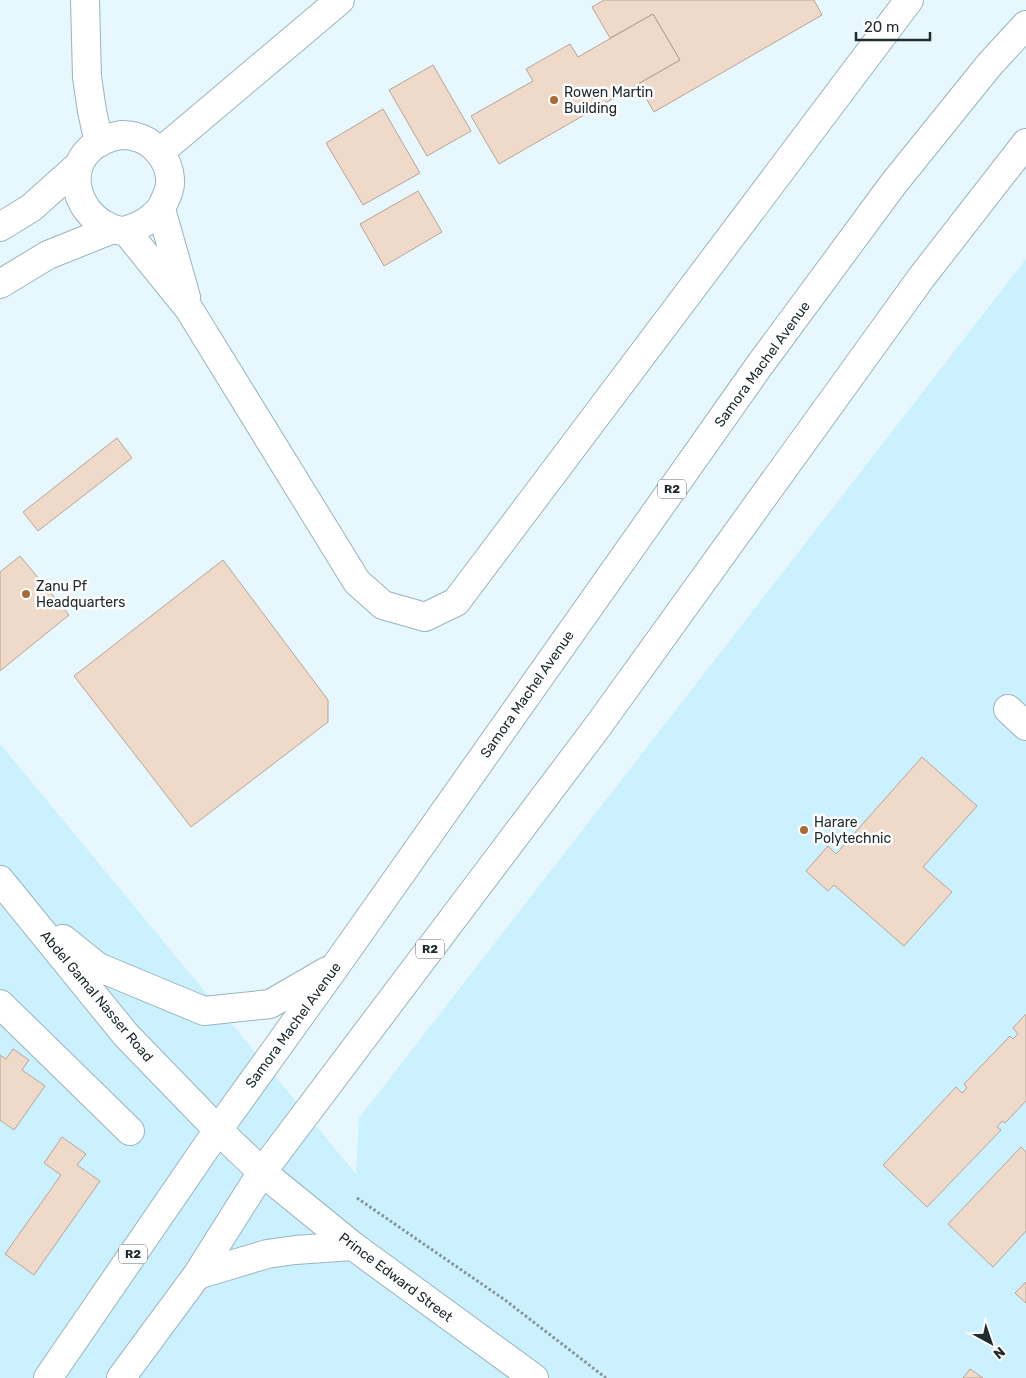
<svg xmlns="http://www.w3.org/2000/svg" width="1026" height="1378" font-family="Rubik,sans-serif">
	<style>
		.built { fill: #cbf0fe }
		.building { fill: #efd9c9; stroke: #b9a495 }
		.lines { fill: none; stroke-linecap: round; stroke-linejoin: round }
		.minor-casing { stroke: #99b4be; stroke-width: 30 }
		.major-casing { stroke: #99b4be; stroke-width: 30 }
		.highway-casing { stroke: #99b4be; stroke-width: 30 }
		.path { stroke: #849297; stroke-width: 3; stroke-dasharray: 2.5 2.5; stroke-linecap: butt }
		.minor { stroke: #fff; stroke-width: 28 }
		.major { stroke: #fff; stroke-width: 28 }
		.highway { stroke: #fff; stroke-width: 28 }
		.poi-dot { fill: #aa6a33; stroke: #fff; stroke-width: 2 }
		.labels { text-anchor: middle; stroke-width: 5; stroke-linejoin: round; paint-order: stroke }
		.shield { fill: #fff; stroke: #646b6e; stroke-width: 1 }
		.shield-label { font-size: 12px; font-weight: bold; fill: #212c30 }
		.poi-label { font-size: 14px; fill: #212c30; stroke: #fff; text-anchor: start }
		.street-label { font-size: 14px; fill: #212c30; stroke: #fff }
	</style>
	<rect width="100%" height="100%" fill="#e6f7fd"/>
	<path class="built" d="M1026,259V1378H0V744L356,1174L359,1118Z"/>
	<path class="building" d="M604,0H814L822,15L654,112L638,84L680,60L653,14L610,38L592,7Z
		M653,14L680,60L499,164L471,116L533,81L526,69L570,44L578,57Z
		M433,65L471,131L427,156L389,90Z
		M383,109L420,173L363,205L326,143Z
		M418,191L442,232L384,266L360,224Z
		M117,438L132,458L38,531L23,512Z
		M20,556L69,615L0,671V572Z
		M223,560L328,700V722L191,827L74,676Z
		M922,757L977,806L923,867L952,892L904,946L834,885L828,891L806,871L828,846L836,854Z
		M1026,1014V1101L1005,1123L1002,1121L997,1127L1001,1130L927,1207L883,1165L956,1087L962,1093L967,1088L964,1084L1010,1036L1013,1039L1018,1034L1013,1028Z
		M13,1049L29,1060L22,1070L45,1086L14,1130L0,1120V1055L6,1059Z
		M62,1137L86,1154L77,1165L100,1181L34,1275L5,1254L61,1175L44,1163Z
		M1021,1147L1026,1152V1231L993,1267L948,1224Z
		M1026,1282V1303L1015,1293Z
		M970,1369L983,1378H963Z"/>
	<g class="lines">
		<defs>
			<path id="minor" d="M85,0L87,77L92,111L99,143
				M121,135C126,135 131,135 136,137C154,141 169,160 170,179C171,188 167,196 163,204C159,213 147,222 138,226C135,227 131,229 127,230C120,232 112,229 105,225C78,211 65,172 90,149C99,141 109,137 121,135Z
				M160,152L340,0
				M161,209L186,297
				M0,227L31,208L79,165
				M126,231L189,309L357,582L383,605L425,617L456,602L909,0
				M0,284L48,255L113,229
				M1008,709L1026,726
				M0,1004L130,1131"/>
			<path id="major" d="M262,1172L353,1246L534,1378"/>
			<path id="highway" d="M0,880L126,1035L218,1130L262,1172
				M63,939L98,967L204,1011L270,1004L327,971
				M197,1275L267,1254L295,1250L353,1246
				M48,1378L218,1130L335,967L759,366L894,183L990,64L1026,25
				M121,1378L197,1275L262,1172L598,726L921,278L1026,143"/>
		</defs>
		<use href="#minor" class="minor-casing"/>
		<use href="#major" class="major-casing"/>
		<use href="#highway" class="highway-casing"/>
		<path class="path" d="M357,1198L505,1300L606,1378"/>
		<use href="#minor" class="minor"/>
		<use href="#major" class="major"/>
		<use href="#highway" class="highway"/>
	</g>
	<g class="poi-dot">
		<circle cx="554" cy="100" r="5"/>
		<circle cx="26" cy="594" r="5"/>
		<circle cx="804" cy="830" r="5"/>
	</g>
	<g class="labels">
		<g class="shield">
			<rect x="658" y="479.5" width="28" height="19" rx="4"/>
			<rect x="416" y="939.5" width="28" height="19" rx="4"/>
			<rect x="119" y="1244.5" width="28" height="19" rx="4"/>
		</g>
		<g class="shield-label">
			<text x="672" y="493">R2</text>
			<text x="430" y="953">R2</text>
			<text x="133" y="1258">R2</text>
		</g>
		<g class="poi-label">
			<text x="564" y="97">Rowen Martin<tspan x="564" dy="16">Building</tspan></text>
			<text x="36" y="591">Zanu Pf<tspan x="36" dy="16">Headquarters</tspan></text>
			<text x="814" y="827">Harare<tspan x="814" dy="16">Polytechnic</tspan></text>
		</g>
		<g class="street-label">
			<text transform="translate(762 364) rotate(-54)" y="5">Samora Machel Avenue</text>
			<text transform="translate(527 694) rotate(-55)" y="5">Samora Machel Avenue</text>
			<text transform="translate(97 996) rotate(50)" y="5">Abdel Gamal Nasser Road</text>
			<text transform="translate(293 1025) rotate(-54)" y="5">Samora Machel Avenue</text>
			<text transform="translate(396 1277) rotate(37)" y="5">Prince Edward Street</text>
		</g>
	</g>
	<g transform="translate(991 1343) rotate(140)" stroke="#ffffff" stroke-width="4" paint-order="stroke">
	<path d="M0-4L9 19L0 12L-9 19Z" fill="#212c30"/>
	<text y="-8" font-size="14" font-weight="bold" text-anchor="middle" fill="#212c30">N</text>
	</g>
	<path d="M856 32v8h74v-8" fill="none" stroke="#212c30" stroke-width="2.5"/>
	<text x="864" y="32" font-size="15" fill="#212c30" stroke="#ffffff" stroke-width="4" paint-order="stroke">20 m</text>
</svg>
